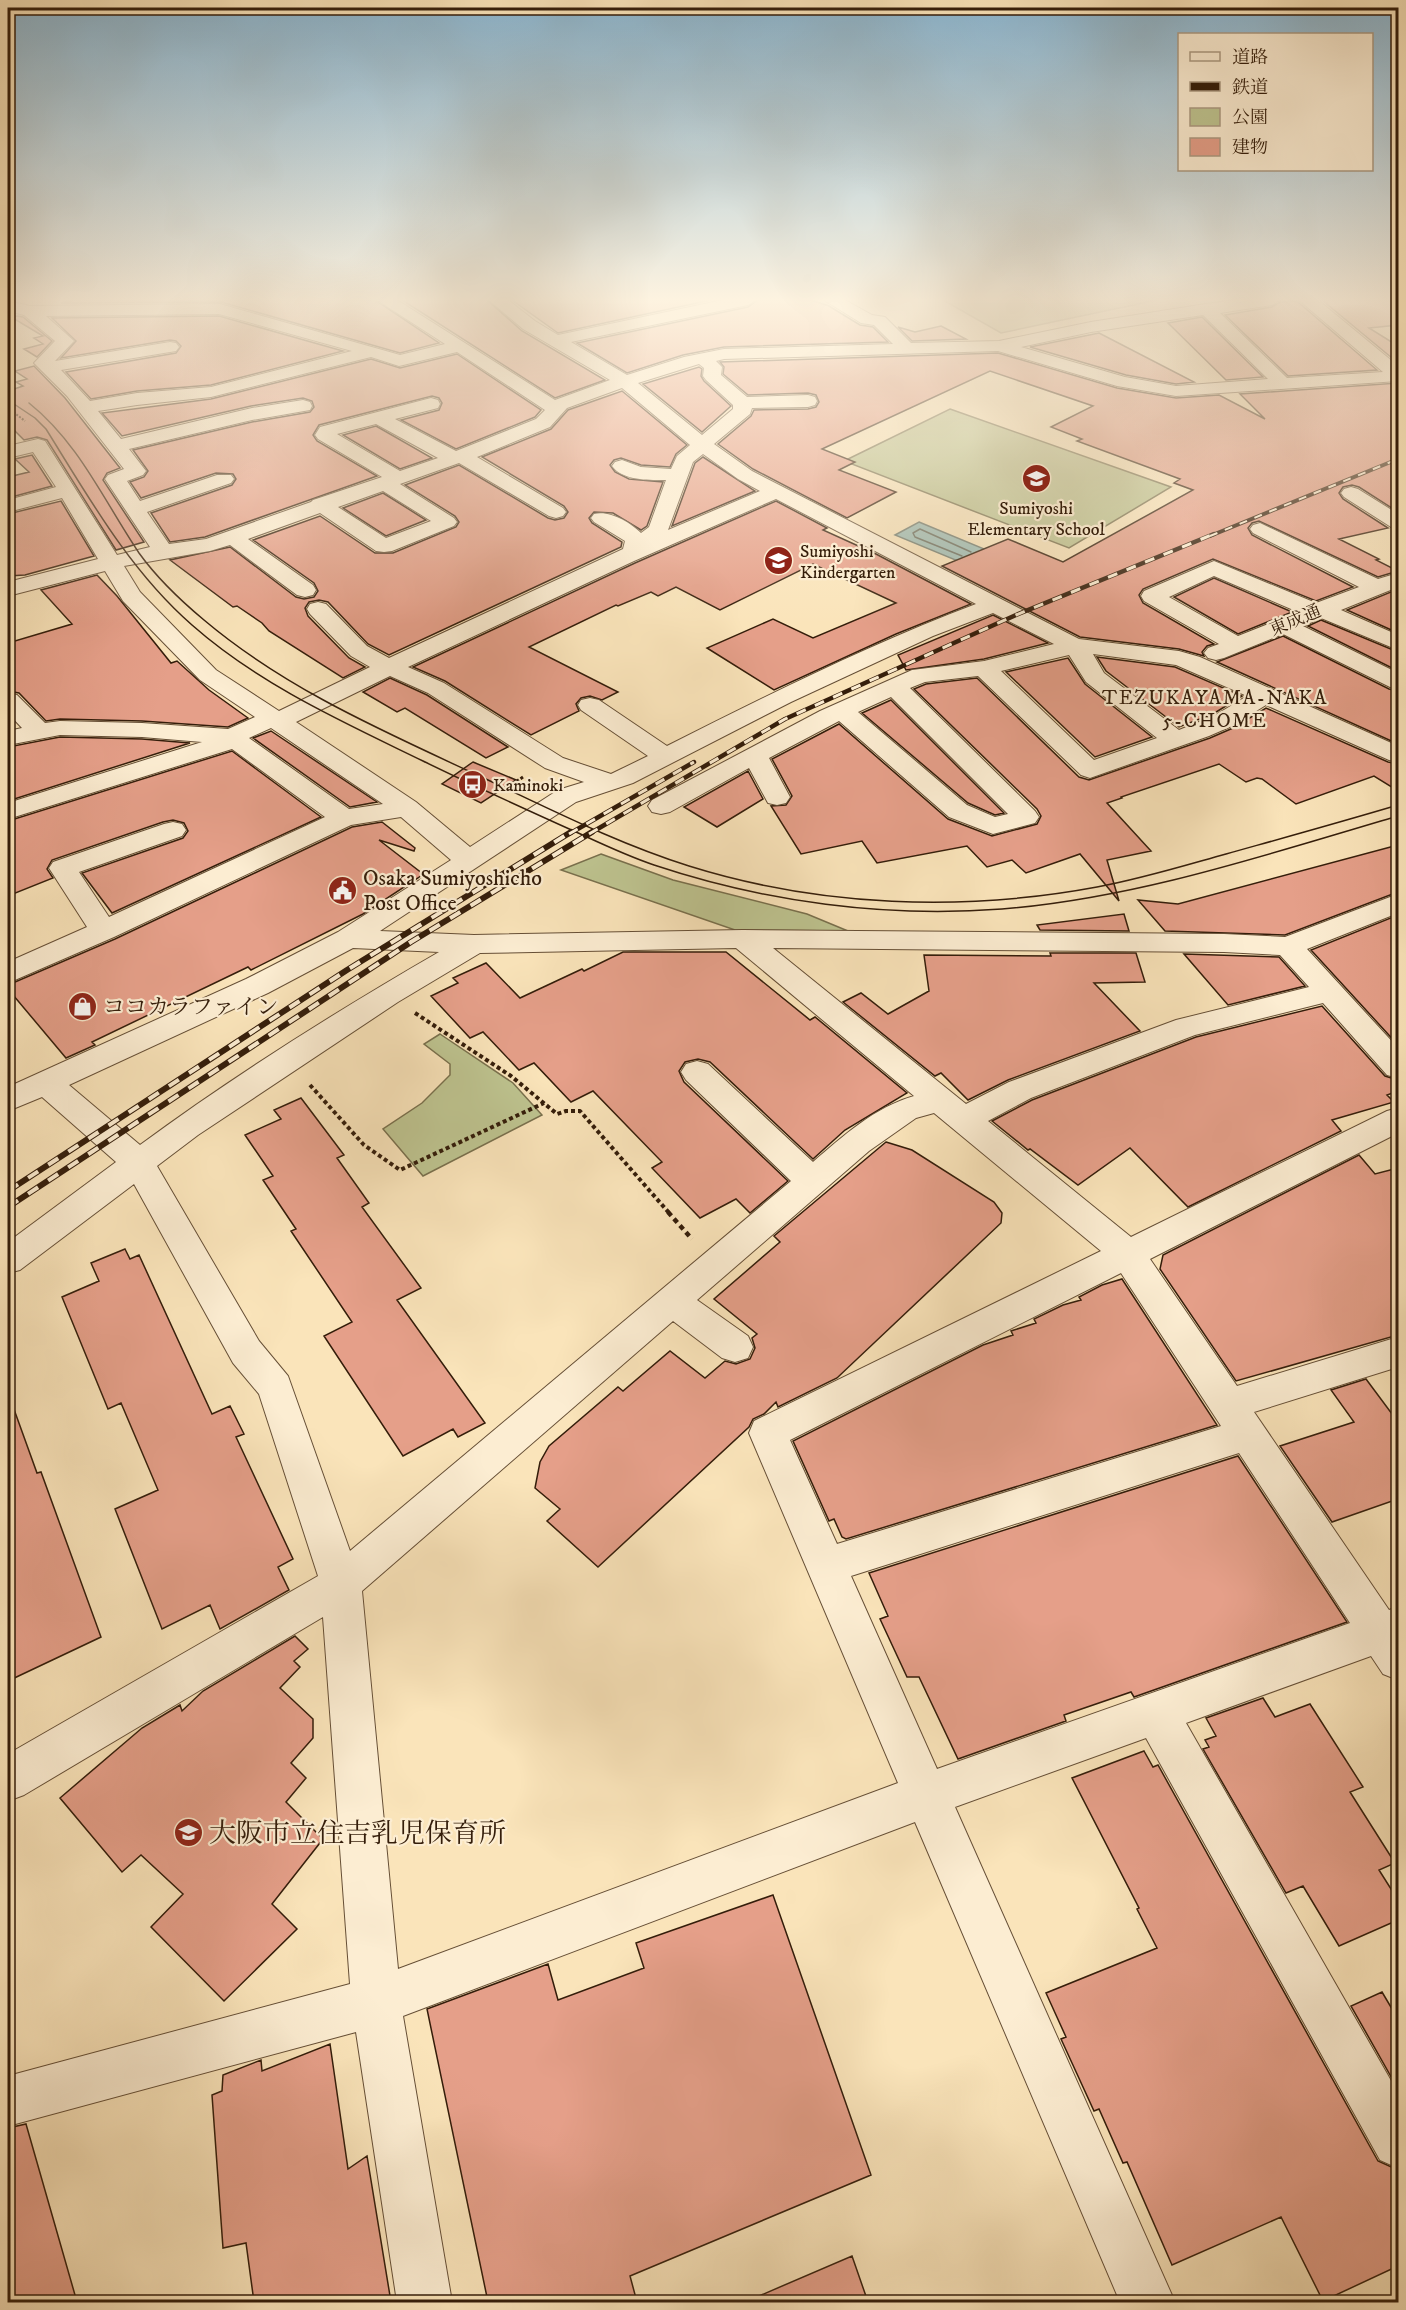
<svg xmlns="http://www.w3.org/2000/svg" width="1406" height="2310" font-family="'IM FELL DW Pica','Noto Serif JP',serif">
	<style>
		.green { fill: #bec490; stroke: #79704d; stroke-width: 1.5 }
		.water { fill: #9fbeb6; stroke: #747e71; stroke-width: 1.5 }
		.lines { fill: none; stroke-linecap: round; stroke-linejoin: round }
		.shore { stroke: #6a6e60; stroke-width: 1.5 }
		.building { fill: #e59f89; stroke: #341d0a; stroke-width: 1.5 }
		.minor-casing { stroke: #664f36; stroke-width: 2 }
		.path-far3 { stroke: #341d0a; stroke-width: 2; stroke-dasharray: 2 1.5; stroke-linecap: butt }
		.path-far2 { stroke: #341d0a; stroke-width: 3; stroke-dasharray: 3 2; stroke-linecap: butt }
		.path-far1 { stroke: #341d0a; stroke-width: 4; stroke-dasharray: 4 3; stroke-linecap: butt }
		.path { stroke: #341d0a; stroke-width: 4.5; stroke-dasharray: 5 4; stroke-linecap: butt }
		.minor { fill: #fcedd2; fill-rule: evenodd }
		.tram { stroke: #341d0a; stroke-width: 1.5 }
		.rail-far2-casing { stroke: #341d0a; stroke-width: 4 }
		.rail-far1-casing { stroke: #341d0a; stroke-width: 4.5 }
		.rail-casing { stroke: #341d0a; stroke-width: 6 }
		.rail-far2 { stroke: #fcedd2; stroke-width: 2; stroke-dasharray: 8; stroke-linecap: butt }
		.rail-far1 { stroke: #fcedd2; stroke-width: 3; stroke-dasharray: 10; stroke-linecap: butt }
		.rail { stroke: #fcedd2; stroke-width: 4; stroke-dasharray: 12; stroke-linecap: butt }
		.labels { text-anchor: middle; stroke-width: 4.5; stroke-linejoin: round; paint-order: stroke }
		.far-poi-label { font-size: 18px; fill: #341d0a; stroke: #fcedd2; text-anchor: start }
		.far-street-label { font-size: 18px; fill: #341d0a; stroke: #fcedd2 }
		.far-neighbourhood-label { font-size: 20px; letter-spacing: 1.5px; fill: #341d0a; stroke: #fcedd2 }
		.poi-label { font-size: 22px; fill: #341d0a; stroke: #fcedd2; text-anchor: start }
		.near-poi-label { font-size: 27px; fill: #341d0a; stroke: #fcedd2; text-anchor: start }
	</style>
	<rect width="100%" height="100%" fill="#fae4ba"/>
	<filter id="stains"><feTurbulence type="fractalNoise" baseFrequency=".00333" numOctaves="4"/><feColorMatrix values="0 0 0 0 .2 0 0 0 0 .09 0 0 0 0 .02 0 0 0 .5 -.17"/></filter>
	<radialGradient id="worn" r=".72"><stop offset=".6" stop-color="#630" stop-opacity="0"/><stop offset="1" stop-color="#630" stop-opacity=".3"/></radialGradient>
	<path class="green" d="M943,300H1157L1001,333Z
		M950,409L1171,487L1069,548L844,461Z
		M601,854L673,880L807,914L848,931L735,930L561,870Z
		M440,1034L513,1083L542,1115L423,1176L383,1129L422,1103L450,1075V1064L424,1044Z"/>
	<path class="water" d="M919,522L989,551L965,564L895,535Z"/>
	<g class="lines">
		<path class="shore" d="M962,556L915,537L913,533L920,529L971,552"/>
	</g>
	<path class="building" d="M73,300H375L439,343L400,353L221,302L61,303Z
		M402,300H487L522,331L605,380L555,398Z
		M512,300H711L558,333Z
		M758,300H811L829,306L860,325L873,327L888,342L724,347L683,355L627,373L577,343L748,307Z
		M1322,300H1398V325L1369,328L1398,346V363Z
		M1297,301L1298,302L1377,370L1288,376L1225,315L1272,307L1280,302Z
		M17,316L23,317L52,341L37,357L24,349L43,344L34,338L43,336L11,317Z
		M219,316L343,351L211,385L137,391L91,399L66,372L176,353L181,346L176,341L170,340L61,358L76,341L52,318Z
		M1202,317L1263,377L1226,380L1168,323Z
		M941,326L966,339L912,341L898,327L915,332Z
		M1099,333L1194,382L1176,384L1126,375L1030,347Z
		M998,353L1117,388L1176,398L1219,395L1265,419L1240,394L1398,383V512L1359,487L1352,485L1343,487L1339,493L1343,499L1388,528L1339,539L1379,559L1376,560L1398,571L1378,577L1259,521L1252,523L1248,528L1252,535L1353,587L1316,601L1213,559L1143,589L1139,595L1143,603L1214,644L1207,646L1202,652L1204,656L1179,649L1080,637L942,566L1008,539L1063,562L1193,490L1174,483L1180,479L1077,441L1082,439L1051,427L1093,406L990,371L822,449L855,462L839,470L896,492L847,518L753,469L718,444L751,416L754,410L808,409L816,407L819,402L816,395L808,393L748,395L723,374L724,367L720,362Z
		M457,354L541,410L535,417L456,449L401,420L439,410L442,403L439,398L432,396L319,425L313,435L317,441L377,476L205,537L170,542L151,513L232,485L236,479L233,474L216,473L141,498L130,482L144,477L148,471L133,450L252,422L310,412L314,407L312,401L303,398L251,406L122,436L102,413L211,399L371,359L400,368Z
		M34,366L65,398L120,468L107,473L103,480L144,542L116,550L47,440L37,437L24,440L8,424V391L23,386L16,382L27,379L15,371Z
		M699,367L702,369L701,376L704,381L731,406L702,432L643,384Z
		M622,391L687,445L676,454L670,467L641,465L621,458L614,460L610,465L615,472L629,479L663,482L647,526L641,530L613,513L594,512L589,518L592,523L622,542L621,547L389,655L368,644L328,602L319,600L309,602L305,608L308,616L349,658L365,667L343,678L269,631L262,623L237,606L233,607L170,560L230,547L296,597L304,599L314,597L318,591L314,583L253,540L320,516L375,553H393L456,527L459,522L455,516L405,485L459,465L548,518L555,520L564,518L568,512L564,506L482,457L551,429L568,410Z
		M376,426L432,458L400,469L343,435Z
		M32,455L52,486L8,498V477L29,472L15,459Z
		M703,457L755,491L672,526L695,463Z
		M383,493L426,520L386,536L343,508Z
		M61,501L94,556L25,575L8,576V514Z
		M776,501L827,528L823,530L876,554L971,604L896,634L774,690L707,648L773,619L813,638L896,603L813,564L720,610L676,587L658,596L651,592L618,606L616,605L529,647L618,692L602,700L590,696L581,698L576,704L579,711L531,735L445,681L413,667L635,563Z
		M97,575L117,596L171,663L177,661L209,690L248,718L228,727L142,721L60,719L46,721L19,693L8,691V643L72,624L41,590Z
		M1214,578L1292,612L1238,634L1174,597Z
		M1398,589V633L1347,610Z
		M993,615L1048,643L984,659L906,670L898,655Z
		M1321,620L1398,652V671L1308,626Z
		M1283,636L1389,689L1398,691V744L1217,662Z
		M1097,657L1175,667L1242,696L1213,714L1179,727L1106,671Z
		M1068,658L1085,684L1152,737L1095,757L1006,672Z
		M390,678L427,695L508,747L486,758L405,708L397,712L363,692Z
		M977,678L1079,777L1089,780L1210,738L1233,728L1266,708L1388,762L1398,764V791L1374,776L1296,804L1262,779L1257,778L1246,782L1219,764L1121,797L1122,798L1107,803L1151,851L1107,860L1119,901L1080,854L1026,873L1012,860L987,867L967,846L877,863L862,841L801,854L771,806L786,805L792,796L772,759L839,724L948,819L992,836L1037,824L1041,816L1037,809L914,689L926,684Z
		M891,700L1004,813L995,815L968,803L862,713Z
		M271,731L377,802L350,807L253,738Z
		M60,737L142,739L190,743L8,801V747Z
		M232,751L321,817L112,913L82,873L183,838L188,831L184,823L173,820L163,822L52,860L47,869L53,878L8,896V821Z
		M473,762L516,780L481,803L442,784Z
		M748,771L763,799L717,827L684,807Z
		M382,822L415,848L414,851L379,840L423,874L418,878L363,914L251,970L248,967L92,1042L95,1045L66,1058L8,989V985L115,939L352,827Z
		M1398,845V892L1285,935L1165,931L1138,900L1178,904Z
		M1124,914L1129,931L1040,930L1037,925Z
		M1398,915V1045L1311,950Z
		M623,952H726L810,1020L815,1017L907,1093L845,1130L813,1159L710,1062L698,1059L685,1062L679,1071L684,1082L788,1181L750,1213L736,1199L700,1218L652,1168L662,1162L593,1091L571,1102L534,1063L519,1070L483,1032L470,1038L431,996L458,983L453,978L486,963L520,998L582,969L584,971Z
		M1050,953H1136L1145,982L1094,983L1140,1031L1008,1080L968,1100L941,1073L935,1076L843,1002L861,993L888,1014L929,991L924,955L1051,956Z
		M1184,954L1279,957L1305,986L1228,1005Z
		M1322,1006L1385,1076L1398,1080V1091L1387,1095L1394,1102L1332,1120L1341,1131L1188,1207L1130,1148L1078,1185L1030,1149L1028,1150L992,1121L1032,1100L1196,1037Z
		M301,1098L344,1155L337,1158L369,1203L362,1207L421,1288L397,1300L485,1423L458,1437L453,1429L403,1456L324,1336L352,1322L291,1231L296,1229L263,1180L273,1176L245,1135L281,1119L274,1110Z
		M886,1142L912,1150L994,1202L1002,1213L1001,1223L837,1378L778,1407L776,1402L764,1414L753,1419L749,1427L598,1567L547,1521L560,1509L535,1488L540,1462L549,1446L618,1387L623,1391L670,1351L705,1378L725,1361L736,1364L750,1359L755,1348L752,1338L757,1334L714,1299L780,1242L774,1236Z
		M1359,1155L1375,1174L1398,1168V1335L1236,1381L1160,1269L1163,1255Z
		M125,1249L130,1259L139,1255L212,1414L230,1406L244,1434L236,1437L293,1559L278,1567L289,1590L220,1629L210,1605L162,1629L115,1509L158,1490L121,1403L108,1409L62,1297L99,1281L91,1263Z
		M1122,1279L1217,1425L846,1539L842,1537L834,1519L829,1521L793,1441L983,1345L1013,1335L1011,1331L1014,1330L1036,1323L1034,1319L1063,1305L1081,1300L1079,1297L1102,1285Z
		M1366,1379L1398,1422V1499L1332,1522L1280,1446L1354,1422L1331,1390Z
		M11,1401L37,1473L41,1472L101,1637L8,1681V1402Z
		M1238,1456L1347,1622L1134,1697L1131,1692L1064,1715L1066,1721L958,1759L919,1677H907L880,1619L888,1616L869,1573Z
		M295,1636L308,1649L294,1661L300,1667L280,1688L313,1719V1738L291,1763L306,1778L286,1802L323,1839L272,1904L297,1929L224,2001L151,1927L183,1894L141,1855L122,1872L60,1798L142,1728L180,1705L182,1711L203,1691Z
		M1263,1698L1275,1717L1310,1704L1363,1787L1350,1792L1395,1863L1379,1870L1398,1900V1920L1339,1946L1303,1886L1286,1893L1203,1749L1209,1747L1205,1740L1216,1736L1206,1718Z
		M1144,1751L1153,1767L1158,1765L1378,2161L1398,2170V2266L1323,2301L1281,2217L1172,2265L1127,2162L1123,2163L1099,2109L1094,2111L1061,2039L1066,2037L1046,1993L1157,1948L1137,1909L1139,1908L1072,1778Z
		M773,1895L871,2175L630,2276L637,2302H488L427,2009L548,1964L558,2000L644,1968L636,1943Z
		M1382,1992L1398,2019V2089L1351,2006Z
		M330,2044L348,2169L367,2156L391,2302H254L246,2243L223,2248L212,2095L222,2091L223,2075L261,2060L262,2071Z
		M26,2124L77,2302H8V2128Z
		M852,2256L868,2302H745Z"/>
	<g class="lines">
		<defs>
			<path id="minor" d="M377,300H397L555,400L610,380L523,329L489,300H508L535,321L558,335L723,300H756L748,305L571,342L627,375L684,357L724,349L893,344L874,325L861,323L824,300H845L872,315L885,317L911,343L999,341L1091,322L1206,304L1236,300H1280L1272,305L1220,313L1287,378L1383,372L1299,300H1318L1398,366V381L1176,396L1117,386L998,351L724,359L716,361L722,367L721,375L747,397L808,395L815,397L817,401L815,405L808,407L752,408L750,414L714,444L752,471L1079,639L1179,651L1200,657L1398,746V762L1389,760L1266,705L1232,726L1209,736L1090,778L1081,775L978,676L925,682L910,688L1035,811L1039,817L1035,823L993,834L949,817L839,721L769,758L790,797L786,803L777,805L768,803L749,768L670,812L661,814L652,812L648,806L652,800L820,711L912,670L984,661L1054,644L993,613L933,636L791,702L633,783L576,802L380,931L474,935L743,930L1224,934L1285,937L1398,894V913L1307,949L1398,1048V1078L1387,1075L1323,1003L1195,1035L1031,1098L988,1121L1131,1237L1387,1111L1398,1108V1133L1150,1259L1237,1386L1398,1337V1367L1254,1412L1389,1610L1398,1607V1680L1383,1674L1371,1656L1186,1723L1398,2093V2168L1380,2160L1146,1738L955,1807L1175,2302H1120L915,1822L403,2016L452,2302H397L356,2032L8,2126V2076L350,1984L323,1617L24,1795L8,1801V1754L318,1576L259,1394L233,1363L134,1184L20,1270L8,1273V1242L116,1162L42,1097L8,1111V1087L246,979L338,932L451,860L401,817L351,825L114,937L8,983V962L87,927L49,868L53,862L164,824L173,822L182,824L186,830L182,836L79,872L109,917L325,817L232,749L8,819V803L202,742L142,737L60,735L8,745V731L22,728L8,713V693L17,695L45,723L60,721L142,723L228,729L255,717L200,680L123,601L105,571L8,596V582L98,559L62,498L8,512V500L56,487L33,452L8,458V446L38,439L45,441L117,555L150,547L105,479L108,475L124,469L67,396L34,363L55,341L24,315L8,311V301L30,306L220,304L400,355L445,344ZM219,314L352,351L211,387L137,393L90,401L61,370L170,352L176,351L179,347L176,343L170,342L55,361L74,341L46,316ZM1203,315L1268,379L1176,386L1125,377L1021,347L1091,332ZM457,352L545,410L536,419L456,451L395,419L438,408L440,404L438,400L431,398L320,427L315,435L318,439L382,477L313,500L311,502L206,539L169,544L147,512L231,483L234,479L231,475H217L140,501L127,481L143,475L146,471L129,449L252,420L310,410L312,406L310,402L303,400L252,408L121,439L98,411L137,405L211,397L371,357L399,366ZM699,364L704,368L703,376L706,380L733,405V409L702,435L638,383ZM622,388L690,445L677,456L671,469L641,467L622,460L615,462L612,466C623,481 649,480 666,480L649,527L641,533C630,522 609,510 594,514L591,518L594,522L625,541L623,549L389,658L367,646L326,604L318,602L310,604L307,609L310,614L351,656L370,667L279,711L216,670L140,592L124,566L210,551L230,545L297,595L305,597L313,595L316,590L313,585L248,539L320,513L376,551L384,552L392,551L454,526L457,522L454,518L400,484L459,463L549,516L556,518L563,516L566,512L563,508L477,457L550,427L567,408ZM376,424L438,458L400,471L337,434ZM703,454L738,479L760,491L668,530L693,462ZM383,491L431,521L386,538L338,507ZM776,499L976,604C870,644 768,695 667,746L599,700L590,698L581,700L578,705L581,710L648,756L611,774L563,758L444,683L408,667L634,561ZM1093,654L1176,665L1247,696L1214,716L1179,730L1104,673ZM1069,655L1086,682L1157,738L1094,760L1001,671ZM390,676L428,693L545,768L584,782L558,790L470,847L416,802L296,722ZM891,697L1008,814L995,817L967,805L858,712ZM271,728L383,804L349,809L249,738ZM353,948L439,952C337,1011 235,1075 140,1145L69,1085L268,993ZM736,948L914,1096C875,1107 843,1136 813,1162L708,1064L697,1061L686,1064L681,1072L686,1080L791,1181L350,1551L288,1376L259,1341L157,1166L198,1135L398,1002L480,953ZM773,948L1224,952L1280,955L1309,987L1176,1020L1009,1082L966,1104ZM934,1113L1101,1251L754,1421L749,1433L898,1783L398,1969L362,1591L673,1321L722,1358L735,1362L748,1358L753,1347L748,1336L697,1300L869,1151L916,1118ZM1121,1273L1221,1426L837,1544L790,1440ZM1239,1453L1350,1623L937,1769L851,1576Z
				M1351,487L1358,489L1398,514V529L1391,527L1344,497L1341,493L1344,489Z
				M1260,523L1378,579L1398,573V587L1341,610L1398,635V650L1321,618L1303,626L1398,673V689L1390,687L1283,634L1224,658L1216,660L1208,658L1204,653L1208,648L1219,644L1144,601L1141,596L1144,591L1214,561L1316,603L1359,587L1253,533L1250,529L1253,525ZM1214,576L1298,612L1238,636L1169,597Z"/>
		</defs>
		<use href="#minor" class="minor-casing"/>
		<path class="path-far3" d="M8,408L25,421"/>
		<path class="path-far2" d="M523,777L514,783L525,788"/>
		<path class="path-far1" d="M415,1013L511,1076L557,1114L566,1111H580L670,1214
			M310,1085L364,1145L400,1170L544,1103"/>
		<path class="path" d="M668,1212L692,1239"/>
		<use href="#minor" class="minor"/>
		<path class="tram" d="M8,400L35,418L46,429C89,498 130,571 192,625C260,685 343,722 423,761C474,786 525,809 576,832C602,844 627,856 654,865C765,902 885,918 1002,909C1138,898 1268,854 1398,816
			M29,403C79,443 104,501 139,553C157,578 180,600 204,620C288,691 390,734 488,780C554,811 619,844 689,866C820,907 963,912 1097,887C1141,879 1183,866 1226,854C1283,838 1341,822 1398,805"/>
		<defs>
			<path id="rail-far2" d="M1210,536L1398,459"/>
			<path id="rail-far1" d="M569,834L694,762
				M589,834L785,719L1016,615L1214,534"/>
			<path id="rail" d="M8,1191L347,970L571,832
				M8,1207L411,942L592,832"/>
		</defs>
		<use href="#rail-far2" class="rail-far2-casing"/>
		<use href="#rail-far1" class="rail-far1-casing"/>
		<use href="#rail" class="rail-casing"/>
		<use href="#rail-far2" class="rail-far2"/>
		<use href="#rail-far1" class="rail-far1"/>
		<use href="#rail" class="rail"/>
	</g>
	<linearGradient id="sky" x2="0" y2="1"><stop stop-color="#8bb8d4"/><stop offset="0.48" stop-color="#fdf3e0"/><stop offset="1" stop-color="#fdf3e0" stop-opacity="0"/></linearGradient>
	<rect width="1406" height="624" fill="url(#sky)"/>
	<defs>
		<symbol id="school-disc" viewBox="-11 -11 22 22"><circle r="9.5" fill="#8f2418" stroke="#fcedd2"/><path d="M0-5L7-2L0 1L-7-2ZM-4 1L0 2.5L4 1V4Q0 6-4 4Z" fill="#fff"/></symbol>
		<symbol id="bus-disc" viewBox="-11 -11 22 22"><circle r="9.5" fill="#8f2418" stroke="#fcedd2"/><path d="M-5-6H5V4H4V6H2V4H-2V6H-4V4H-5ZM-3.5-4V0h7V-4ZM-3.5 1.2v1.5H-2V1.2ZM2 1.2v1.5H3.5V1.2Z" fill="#fff"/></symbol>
		<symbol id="civic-disc" viewBox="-11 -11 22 22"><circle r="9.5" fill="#8f2418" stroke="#fcedd2"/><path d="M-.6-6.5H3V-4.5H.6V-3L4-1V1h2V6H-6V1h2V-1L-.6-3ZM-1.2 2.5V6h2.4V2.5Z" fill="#fff"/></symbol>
		<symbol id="shop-disc" viewBox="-11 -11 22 22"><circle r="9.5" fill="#8f2418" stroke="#fcedd2"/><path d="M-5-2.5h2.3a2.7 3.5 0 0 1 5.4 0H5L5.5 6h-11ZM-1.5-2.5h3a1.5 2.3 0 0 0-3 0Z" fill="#fff"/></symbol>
	</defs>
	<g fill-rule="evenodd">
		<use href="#school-disc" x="1020" y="462" width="33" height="33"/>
		<use href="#school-disc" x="762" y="544" width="33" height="33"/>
		<use href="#bus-disc" x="456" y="768" width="33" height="33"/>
		<use href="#civic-disc" x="326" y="874" width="33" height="33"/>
		<use href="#shop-disc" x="66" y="990" width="33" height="33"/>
		<use href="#school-disc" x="172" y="1816" width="33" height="33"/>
	</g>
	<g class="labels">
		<g class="far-poi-label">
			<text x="1036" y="514" text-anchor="middle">Sumiyoshi<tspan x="1036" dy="21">Elementary School</tspan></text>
			<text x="800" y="557">Sumiyoshi<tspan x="800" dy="21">Kindergarten</tspan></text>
			<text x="493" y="791">Kaminoki</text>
		</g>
		<g class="far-street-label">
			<text transform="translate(1295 620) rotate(-23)" y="6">東成通</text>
		</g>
		<g class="far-neighbourhood-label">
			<text x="1215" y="704">TEZUKAYAMA-NAKA<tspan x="1215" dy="23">5-CHOME</tspan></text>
		</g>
		<g class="poi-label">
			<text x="363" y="885">Osaka Sumiyoshicho<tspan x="363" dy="25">Post Office</tspan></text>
			<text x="103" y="1014">ココカラファイン</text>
		</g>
		<g class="near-poi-label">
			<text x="209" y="1842">大阪市立住吉乳児保育所</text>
		</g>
	</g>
	<rect width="1406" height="2310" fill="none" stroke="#fae4ba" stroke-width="30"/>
	<rect x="9" y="9" width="1388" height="2292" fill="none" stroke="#341d0a" stroke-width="3"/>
	<rect x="15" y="15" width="1376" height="2280" fill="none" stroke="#341d0a" stroke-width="1.5"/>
	<rect x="1178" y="33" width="195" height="138" fill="#fcedd2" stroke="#ac9a82" stroke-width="1.5"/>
	<rect x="1190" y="52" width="30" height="9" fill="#fcedd2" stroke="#ac9a82" stroke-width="1.5"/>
	<text x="1232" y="63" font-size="18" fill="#341d0a">道路</text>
	<rect x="1190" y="82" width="30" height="9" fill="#341d0a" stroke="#ac9a82" stroke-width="1.5"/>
	<text x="1232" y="93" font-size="18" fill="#341d0a">鉄道</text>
	<rect x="1190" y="108" width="30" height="18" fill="#bec490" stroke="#ac9a82" stroke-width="1.5"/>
	<text x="1232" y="123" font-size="18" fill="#341d0a">公園</text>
	<rect x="1190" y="138" width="30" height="18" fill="#e59f89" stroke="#ac9a82" stroke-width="1.5"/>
	<text x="1232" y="153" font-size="18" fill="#341d0a">建物</text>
	<rect width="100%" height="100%" filter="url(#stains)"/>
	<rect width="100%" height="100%" fill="url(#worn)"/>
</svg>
